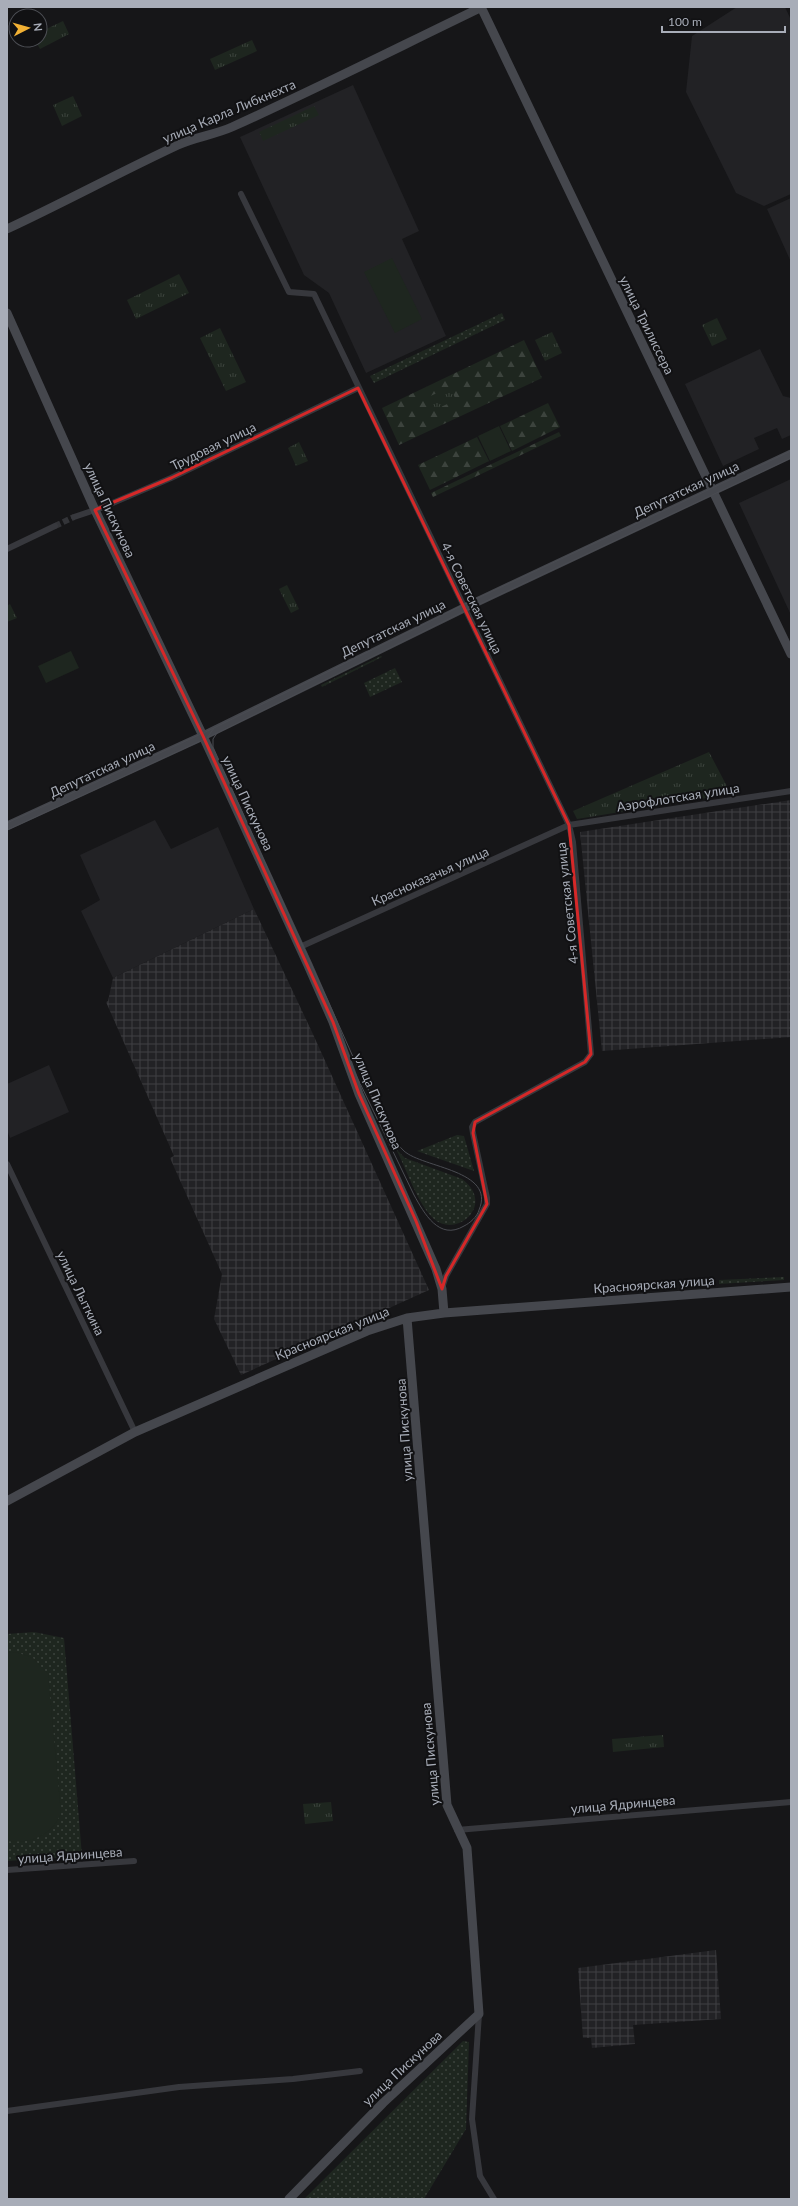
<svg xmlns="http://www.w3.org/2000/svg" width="798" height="2206" font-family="Lato,sans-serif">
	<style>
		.built { fill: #222225 }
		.industrial { fill: url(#industrial-grid) }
		.grass { fill: url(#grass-dots) }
		.forest { fill: url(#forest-firs) }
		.park { fill: url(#park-tufts) }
		.pitch { fill: #1e261f }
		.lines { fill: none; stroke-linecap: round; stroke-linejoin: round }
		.street-tunnel { stroke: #333438; stroke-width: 6; stroke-dasharray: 6 3; stroke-linecap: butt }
		.street { stroke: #37383d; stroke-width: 6 }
		.secondary { stroke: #45474d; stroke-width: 9 }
		.tram { stroke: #4a4c52; stroke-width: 1 }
		.marked { fill: none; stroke: #d62828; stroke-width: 3; stroke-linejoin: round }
		.labels { text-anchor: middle; stroke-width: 4; stroke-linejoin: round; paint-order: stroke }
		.street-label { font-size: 13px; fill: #a8adb8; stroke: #111113 }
	</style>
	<defs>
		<pattern id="industrial-grid" width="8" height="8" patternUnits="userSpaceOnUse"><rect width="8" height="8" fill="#222225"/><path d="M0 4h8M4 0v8" fill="none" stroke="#3f3f43"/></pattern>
		<pattern id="grass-dots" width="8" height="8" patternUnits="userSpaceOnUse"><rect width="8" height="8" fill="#1e261f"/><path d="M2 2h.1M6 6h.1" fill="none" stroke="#3c433d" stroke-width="1.8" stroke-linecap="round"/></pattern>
		<pattern id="forest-firs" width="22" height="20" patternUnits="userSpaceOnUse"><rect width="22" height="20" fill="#1e261f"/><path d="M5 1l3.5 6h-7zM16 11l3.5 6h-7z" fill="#3c433d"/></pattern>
		<pattern id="park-tufts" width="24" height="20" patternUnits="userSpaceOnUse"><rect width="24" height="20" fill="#1e261f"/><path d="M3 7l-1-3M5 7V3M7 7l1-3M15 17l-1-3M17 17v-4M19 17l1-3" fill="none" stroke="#3c433d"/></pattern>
	</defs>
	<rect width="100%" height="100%" fill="#161618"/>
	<path class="built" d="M737,7H785L791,20V194L764,206L736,193L686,92L692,36Z
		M353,85L419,231L402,239L446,336L366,373L329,293L304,275L240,137Z
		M791,198V262L767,209Z
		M760,349L783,396L791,398V435L782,439L777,428L754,438L759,449L723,466L685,384Z
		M791,479V615L739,503Z
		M155,820L171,849L218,827L254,909L113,978L81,911L100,900L80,855Z
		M49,1065L69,1112L10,1138L7,1130V1084Z"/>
	<path class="industrial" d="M791,800V1037L602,1051L580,832Z
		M254,909L312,1032L429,1290L241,1375L214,1319L222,1274L170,1158L174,1156L106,1002L108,1001L113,978Z
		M716,1950L721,2019L633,2025L635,2044L592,2048L591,2038H583L578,1968Z"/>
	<path class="grass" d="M502,313L505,320L374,383L370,376Z
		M381,656L382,657L322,687L321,685Z
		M395,668L402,682L370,697L364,683Z
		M457,1135L464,1136L474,1171L417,1151Z
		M396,1149L405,1158L462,1179C496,1204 457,1239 434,1219C418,1205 406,1168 396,1149Z
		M784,1277V1280L719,1284V1280Z
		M34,1632L64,1638L82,1856L7,1861V1634Z
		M463,2041L469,2042L466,2129L424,2199H304Z"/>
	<path class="forest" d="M524,340L542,378L399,445L382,408Z
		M548,403L560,427L512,451L500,426Z
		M559,432L561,436L433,497L431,493Z
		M477,437L489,461L430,490L418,465Z"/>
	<path class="park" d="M63,21L69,34L40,49L35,40H40V32Z
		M252,40L257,51L215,70L210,59Z
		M73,96L82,116L62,126L53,105Z
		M314,106L319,115L263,141L259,132Z
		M179,274L189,293L136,319L127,300Z
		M717,318L727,339L712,346L702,325Z
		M220,328L246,382L226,391L200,338Z
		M552,332L562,353L545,361L535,340Z
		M450,387L456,400L430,412L424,399Z
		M299,442L308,461L296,466L288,448Z
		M287,585L299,609L291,613L279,589Z
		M10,604L17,618L7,622V606Z
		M709,752L731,794L577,819L573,811Z
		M663,1735L664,1747L613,1752L612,1739Z
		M331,1802L333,1821L305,1824L303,1804Z"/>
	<path class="pitch" d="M392,258L422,319L395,333L364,272Z
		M499,426L511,451L490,461L478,436Z
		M71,651L79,668L46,683L38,666Z
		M16,1652L33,1658L48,1674L61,1813C52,1836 30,1844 7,1841V1653Z"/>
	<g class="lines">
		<path class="street-tunnel" d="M55,526L74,517"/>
		<path class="street" d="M241,194L289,292L314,294L569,825L573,842L591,1054L585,1062L475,1122L472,1127L473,1133L487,1198V1204L446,1276L442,1288
			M74,517L101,508L171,478L358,388
			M7,549L55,526
			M300,947L569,825L791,791
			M7,1164L135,1432
			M457,1830L791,1802
			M7,1870L134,1861
			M479,2014L472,2119L480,2176L494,2199
			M7,2111L179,2087L293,2079L360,2071"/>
		<path class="secondary" d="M481,7L791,654
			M7,229C65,202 120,172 178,145C195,137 214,135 232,127C316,89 399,47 482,7
			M7,313L95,510L203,736L308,965L333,1022L359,1094L436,1269L442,1289L444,1313
			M7,826L203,736L464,608L791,454
			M7,1501L135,1432L367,1331L407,1318L444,1313L791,1287
			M289,2199L383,2103L479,2014L467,1848L447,1805L407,1318"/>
		<path class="tram" d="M214,728L207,738V749L342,1046L414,1195C424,1213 439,1241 464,1226C470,1223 477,1217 479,1210C496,1170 423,1168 404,1151C393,1141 387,1125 380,1113C361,1077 345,1038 328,1001C289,917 251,831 213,747V739L217,733
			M7,823L214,728L463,605L791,451
			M7,830L207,738L465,611L791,458"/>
	</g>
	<path class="marked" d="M358,388L569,825L591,1054L585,1062L475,1122L473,1133L487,1204L446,1276L442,1289L416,1221L359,1094L333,1022L203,736L95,510L171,478Z"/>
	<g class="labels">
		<g class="street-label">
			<text transform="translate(229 111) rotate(-23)" y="5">улица Карла Либкнехта</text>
			<text transform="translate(647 325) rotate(64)" y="5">улица Трилиссера</text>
			<text transform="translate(213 446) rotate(-26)" y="5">Трудовая улица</text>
			<text transform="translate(686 489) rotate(-25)" y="5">Депутатская улица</text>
			<text transform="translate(110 510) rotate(65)" y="5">улица Пискунова</text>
			<text transform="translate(472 598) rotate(64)" y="5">4-я Советская улица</text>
			<text transform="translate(393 628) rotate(-26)" y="5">Депутатская улица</text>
			<text transform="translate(102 769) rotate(-25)" y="5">Депутатская улица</text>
			<text transform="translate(678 797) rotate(-9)" y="5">Аэрофлотская улица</text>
			<text transform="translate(248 803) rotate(65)" y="5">улица Пискунова</text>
			<text transform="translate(430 876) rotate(-24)" y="5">Красноказачья улица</text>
			<text transform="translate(567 903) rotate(-96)" y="5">4-я Советская улица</text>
			<text transform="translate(378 1101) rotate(67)" y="5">улица Пискунова</text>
			<text transform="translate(654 1284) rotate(-4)" y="5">Красноярская улица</text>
			<text transform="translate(81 1293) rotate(64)" y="5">улица Лыткина</text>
			<text transform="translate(332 1333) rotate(-22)" y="5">Красноярская улица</text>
			<text transform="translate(404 1430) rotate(-94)" y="5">улица Пискунова</text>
			<text transform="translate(430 1754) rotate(-95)" y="5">улица Пискунова</text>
			<text transform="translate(623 1804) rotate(-5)" y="5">улица Ядринцева</text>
			<text transform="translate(70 1855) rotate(-4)" y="5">улица Ядринцева</text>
			<text transform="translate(402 2068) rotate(-43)" y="5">улица Пискунова</text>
		</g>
	</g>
	<rect width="798" height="2206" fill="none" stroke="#a8adb8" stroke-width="16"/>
	<g transform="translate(28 28) rotate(84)"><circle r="19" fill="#111113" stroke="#4d4f55"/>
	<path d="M0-3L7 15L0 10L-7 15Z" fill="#f2b134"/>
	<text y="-6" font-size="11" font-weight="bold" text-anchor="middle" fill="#a8adb8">N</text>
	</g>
	<path d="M662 26v6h123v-6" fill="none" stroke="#a8adb8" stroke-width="2"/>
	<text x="668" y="26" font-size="12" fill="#a8adb8" stroke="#111113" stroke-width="3" paint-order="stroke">100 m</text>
</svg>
